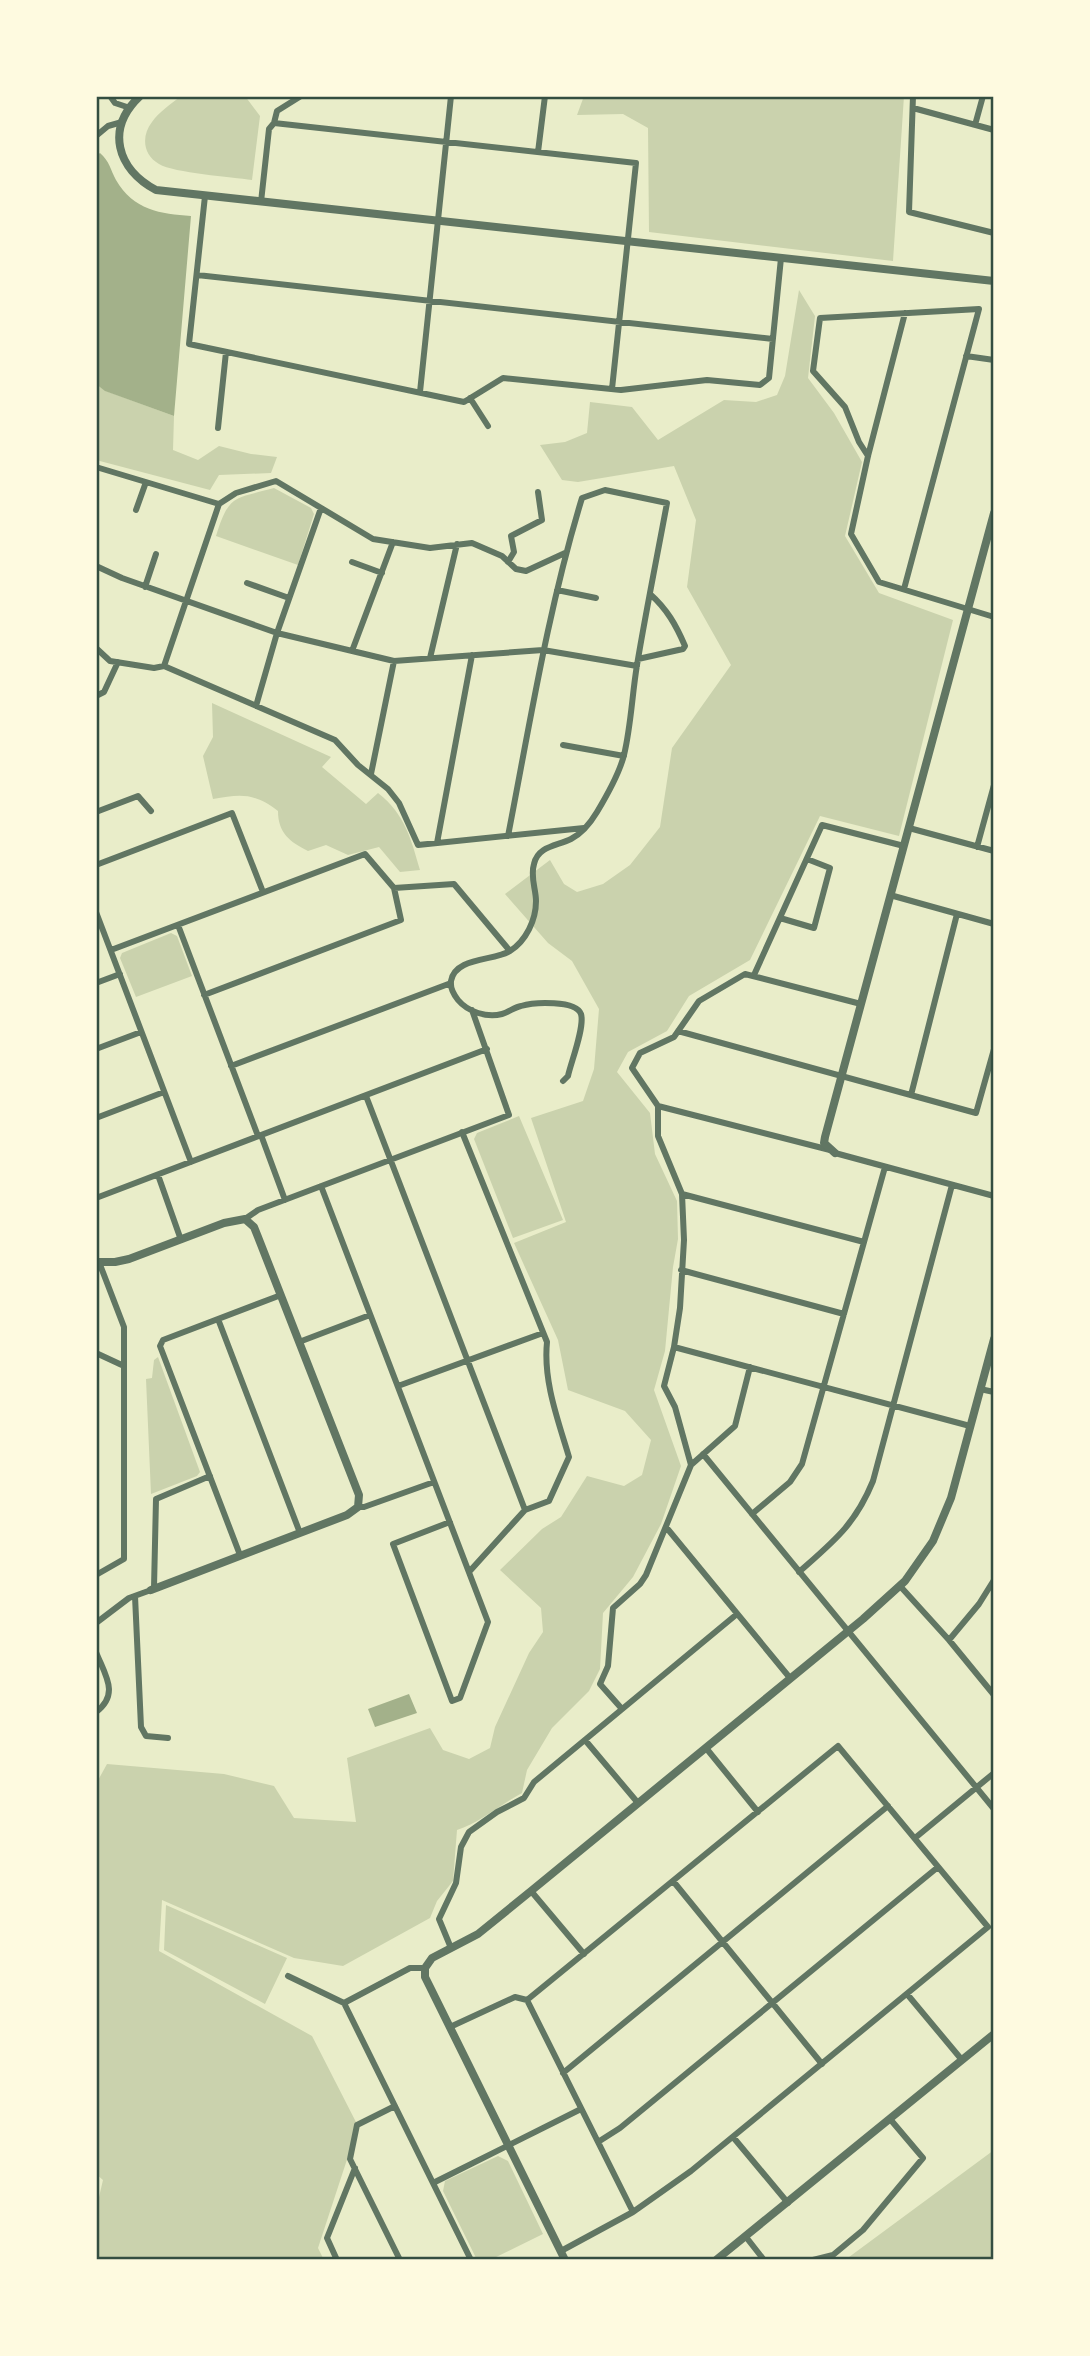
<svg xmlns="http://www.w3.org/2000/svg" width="1090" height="2356" font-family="'Exo 2',sans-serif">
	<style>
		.green { fill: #cad2ad }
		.water { fill: #a3b18a }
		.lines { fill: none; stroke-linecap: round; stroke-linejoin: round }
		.minor { stroke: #617663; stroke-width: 6 }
		.tertiary { stroke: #617663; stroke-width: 8 }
		.neatline { fill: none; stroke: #344e41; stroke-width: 2.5 }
	</style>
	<rect width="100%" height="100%" fill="#e9edc9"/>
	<path class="green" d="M181,96H245L260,116L252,180C232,177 174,173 159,164C143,155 141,136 152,122C159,112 171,104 181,96Z
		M584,96H904L893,261L649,232L648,128L623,114L577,115Z
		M799,290L815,316L808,378L834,413L862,462L845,536L879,593L953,620L899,836L820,816L750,960L689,996L667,1031L628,1052L617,1072L650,1113L655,1154L677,1201L678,1239L673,1267L665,1351L654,1390L681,1466L661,1524L633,1577L603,1613L600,1669L589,1691L552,1728L527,1770L522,1793C501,1804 479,1823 457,1830L453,1881L437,1901L430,1918L343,1966L294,1958L162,1900L159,1951L312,2036L358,2126L318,2248L324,2260H96V2210L103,2180L96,2174V1784L107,1764L224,1774L274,1786L294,1818L356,1822L347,1758L430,1728L443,1750L469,1759L490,1748L495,1727L529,1653L543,1632L541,1608L500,1570L542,1529L561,1517L587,1476L624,1486L642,1475L651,1440L625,1411L568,1390L558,1340L514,1243L566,1222L531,1118L583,1101L594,1069L599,1009L572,961L548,943L505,894L550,860L564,884L577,892L603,884L630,865L660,827L672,748L731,665L687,587L696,520L674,466L578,482L562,480L540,445L565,442L587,433L590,402L632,407L658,440L724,400L756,402L777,395L785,376Z
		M96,384L106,391L174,416L173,450L198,460L219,446L251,454L277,457L271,473L219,475L210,490L96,460Z
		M274,488L311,508L314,514L298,565L216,536C229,494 234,499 274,488Z
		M212,703L331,757L322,767L366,804L378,793C405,814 411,839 420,870L400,872L379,847L348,855L326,845L308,851C290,842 278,833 278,811C255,793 241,794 213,799L203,756L213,737Z
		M171,933L177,936L192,976L136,997L120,958L122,953Z
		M519,1116L563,1220L513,1238L474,1139L477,1133Z
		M158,1357L200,1472L197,1476L151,1494L146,1379L152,1378L154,1360Z
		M166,1905L287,1958L265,2004L164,1950Z
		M994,2150V2260H845Z
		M498,2156L508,2161L543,2234L490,2260H477L443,2191L445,2181Z"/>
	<path class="water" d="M100,153C110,162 110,169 116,180C133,210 161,214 191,216L174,416L105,391L96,384V156Z
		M409,1694L417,1713L375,1727L368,1709Z"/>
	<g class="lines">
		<path class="minor" d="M110,96L115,103L130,108
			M913,96L909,212L994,233
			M913,108L994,130
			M274,123L277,111L301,96
			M975,125L983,96
			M96,136L108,126L122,122
			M538,152L545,96
			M205,196L189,344L464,402L503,378L621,390L707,380L760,385L769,378L781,258
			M261,202L269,129L274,123L636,163L612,389
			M197,275L773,339
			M905,313L868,456L851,534L879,582L994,617
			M966,356L994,360
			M420,392L451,96
			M470,398L488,426
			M218,428L226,352
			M868,456L859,442L845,407L813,371L820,318L979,309L904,589
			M96,467L219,504L236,493L276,481L373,539L430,548L472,543L502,556L516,569L526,571L565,553
			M136,510L146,482
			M352,562L382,573
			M508,562L514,552L511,536L542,520L538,492
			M96,566L122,578L277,633L394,661L543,650L637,666
			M247,583L289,598
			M145,587L156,554
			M557,590L596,598
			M96,648L110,661L154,668L164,666L335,740L358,765L388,789L399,803L418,845L584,828
			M352,651L393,542
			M430,658L457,544
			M638,659L683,649L685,646C676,625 667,609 650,594
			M164,666L219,504
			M96,696L104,692L118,662
			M256,706L277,633L321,508
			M563,745L624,756
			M371,774L394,661
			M96,812L138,796L151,811
			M909,828L994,851
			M508,836C530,723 548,609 582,498L605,490L667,503C657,557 646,611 637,665C632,695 631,726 624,755C620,771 606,797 597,812C591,822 581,834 571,839C557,846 538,846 534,864C530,877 536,889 536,901C536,920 526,941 510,951C494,961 455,957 451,981C450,988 454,995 458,1000C468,1012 487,1018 502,1014C509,1012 515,1007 521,1006C534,1002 576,1000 581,1014C585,1027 571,1062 568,1076L563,1081
			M437,843L472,655
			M977,847L994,785
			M96,865L232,813L263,892
			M394,888L454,884L510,951
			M890,895L994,924
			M96,912L191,1162
			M780,918L814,928L830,868L807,859
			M178,925L258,1136
			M111,950L365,854L394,888L401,920L204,995
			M754,975L822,825L904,846
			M96,983L120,974
			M678,1031L976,1113L994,1049
			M96,1049L141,1032
			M231,1066L451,983
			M911,1095L957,914
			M366,1096L525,1510
			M658,1106L830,1150
			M96,1118L164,1092
			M462,1132L547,1342C543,1381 558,1420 569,1457L549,1501L525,1510L469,1572
			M261,1135L285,1200
			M835,1153L994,1196
			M158,1175L181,1240
			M321,1186L488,1622L460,1698L452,1701L393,1544L450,1522
			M682,1194L864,1242
			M96,1198L487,1049
			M245,1219L258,1210L509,1115L472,1010
			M681,1270L844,1314
			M218,1319L300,1533
			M299,1342L370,1315
			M674,1347L970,1426
			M96,1353L124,1366
			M398,1386L543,1333
			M980,1389L994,1392
			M703,1454L994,1809
			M691,1465L735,1426L750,1367
			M358,1507H364L434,1482
			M752,1514L790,1482L802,1464L885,1167
			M666,1527L790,1678
			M240,1555L160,1346L163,1340L281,1295
			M799,1572C834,1541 855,1525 873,1481L952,1185
			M96,1575L124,1559V1327L99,1262
			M994,1580L979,1604L949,1640L994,1695
			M900,1586L949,1640
			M154,1588L156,1499L210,1476
			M135,1596L141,1727L146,1736L168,1738
			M96,1623L129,1598L151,1590
			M96,1652C105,1675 120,1694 96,1712
			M622,1709L600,1684L608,1666L613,1608L640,1584L646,1575L691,1465L675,1407L664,1386L674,1347L680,1308L684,1240L682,1194L658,1136V1106L632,1068L640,1053L674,1037L699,1001L745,974L861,1004
			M585,1740L638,1803
			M838,1746L988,1927L691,2171L633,2212L527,2000Z
			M706,1748L758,1812
			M915,1838L994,1773
			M673,1881L822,2064
			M531,1891L584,1954
			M451,1948L439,1919L456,1883L461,1847L469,1832L497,1812L524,1798L534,1782L737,1614
			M288,1976L344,2003L471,2260
			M907,1994L962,2060
			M344,2003L410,1968H425
			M450,2027L515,1997L527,2000
			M563,2073L888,1806
			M395,2106L357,2125L350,2159L400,2260
			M733,2137L788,2203
			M598,2142L620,2128L938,1867
			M433,2183L581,2109
			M746,2237L764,2260
			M561,2251L633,2212
			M337,2260L327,2238L355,2168
			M813,2260L833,2255L863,2230L923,2158L890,2119"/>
		<path class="tertiary" d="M140,96C105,129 117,169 156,190L994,281
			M835,1153L824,1143L825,1137L994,513
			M96,1262H115L129,1259L224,1223L245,1219L254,1227L258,1237L359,1495L358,1507L347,1515L151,1590
			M565,2260L430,1987L425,1977V1968L432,1958L478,1934L531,1891L863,1619L905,1581L933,1541L951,1498L994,1339
			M716,2260L994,2034"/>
	</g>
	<rect width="1090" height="2356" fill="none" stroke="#fefae0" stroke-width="196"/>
	<rect x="98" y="98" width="894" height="2160" class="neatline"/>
</svg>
